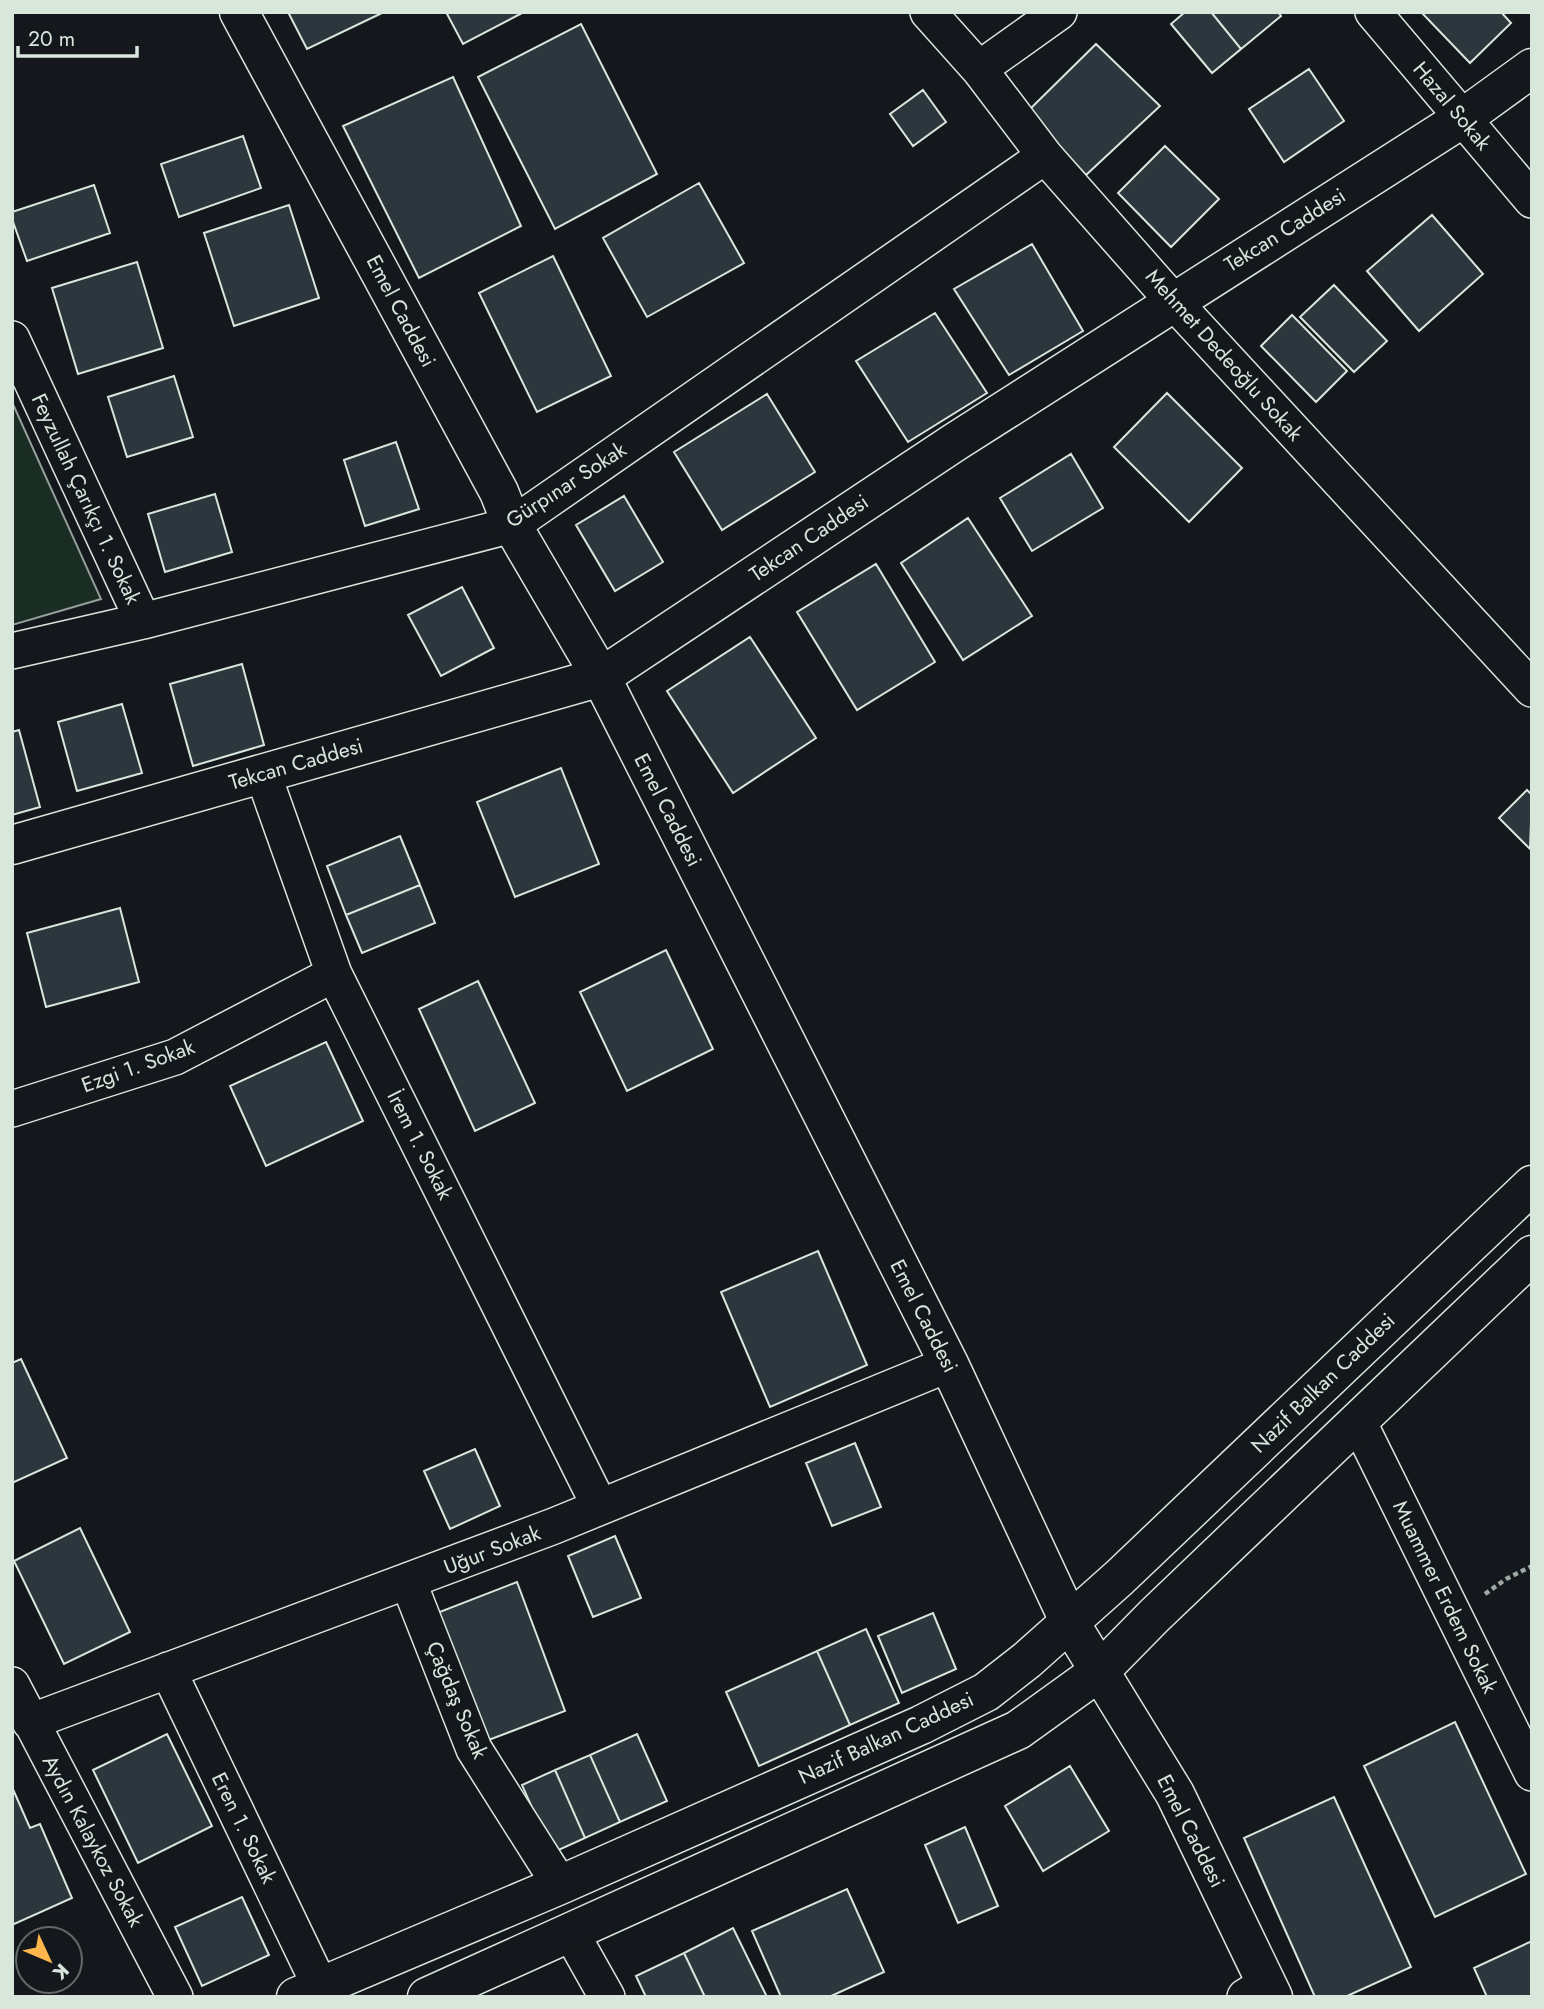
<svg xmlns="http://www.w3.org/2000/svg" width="1544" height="2009" font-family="Jost,sans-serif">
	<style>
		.green { fill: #1a2d24; stroke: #939e99; stroke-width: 2 }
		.building { fill: #2c363c; stroke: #d8e6dc; stroke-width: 2 }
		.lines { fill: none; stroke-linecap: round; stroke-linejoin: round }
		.street-casing { stroke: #d8e6dc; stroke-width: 38 }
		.secondary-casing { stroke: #d8e6dc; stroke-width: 41 }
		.path { stroke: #9da8a2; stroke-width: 4.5; stroke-dasharray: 5 3.5; stroke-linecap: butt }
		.street { stroke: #14181c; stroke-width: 35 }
		.secondary { stroke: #14181c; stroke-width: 38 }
		.labels { text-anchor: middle; stroke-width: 5; stroke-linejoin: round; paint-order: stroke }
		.street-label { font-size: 21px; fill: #d8e6dc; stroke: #14181c }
	</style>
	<rect width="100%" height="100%" fill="#14181c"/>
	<path class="green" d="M12,402L101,599L12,625Z"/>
	<path class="building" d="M288,12H384L307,49Z
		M446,12H524L463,44Z
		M1185,12H1211L1241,49L1212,73L1171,24Z
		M1211,12H1278L1281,16L1241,49Z
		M1421,12H1501L1511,23L1470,63Z
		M581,24L657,174L555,229L478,77Z
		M1096,44L1160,106L1086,175L1027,112Z
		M1309,69L1344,121L1284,162L1249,109Z
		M453,77L521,226L419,278L343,126Z
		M923,90L946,122L913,146L890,114Z
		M243,136L261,188L179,217L161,164Z
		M1165,146L1219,199L1171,247L1118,193Z
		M699,183L744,263L647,317L603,238Z
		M94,185L110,233L27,261L12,219V212Z
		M289,205L319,298L234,326L204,233Z
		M1432,215L1483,274L1419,331L1367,271Z
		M1032,244L1083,331L1009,375L954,289Z
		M553,256L611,376L537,412L479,293Z
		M137,262L163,348L78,374L52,288Z
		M1334,285L1387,341L1354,372L1300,317Z
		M935,313L987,393L908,442L856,361Z
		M1292,315L1347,371L1316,402L1261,346Z
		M174,376L193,437L127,457L108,397Z
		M1167,393L1242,468L1189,522L1114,447Z
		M767,394L815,472L722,530L674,452Z
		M396,442L419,509L365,526L344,460Z
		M1071,454L1103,508L1032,551L1000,498Z
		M215,494L232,552L165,572L148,514Z
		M624,496L663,562L615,591L576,525Z
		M968,518L1032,616L963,660L901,563Z
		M876,564L935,662L857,710L797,612Z
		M462,587L494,648L441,676L408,615Z
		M750,637L816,738L733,793L667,691Z
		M242,664L264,745L193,766L170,684Z
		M122,704L142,773L77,791L58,722Z
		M19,730L40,807L12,815V732Z
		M561,768L599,864L515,897L477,802Z
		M1527,790L1532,795L1530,849L1499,818Z
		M400,836L420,885L346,915L327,866Z
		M420,885L435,923L362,953L346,915Z
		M120,908L139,982L46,1007L27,933Z
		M666,950L713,1049L627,1091L580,992Z
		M478,981L535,1103L475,1131L419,1009Z
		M326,1042L363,1121L266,1166L230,1086Z
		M818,1251L867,1365L770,1407L721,1292Z
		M21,1359L67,1458L12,1483V1363Z
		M855,1443L881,1507L832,1526L806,1463Z
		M475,1449L500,1506L450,1529L424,1471Z
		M80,1528L130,1632L64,1664L14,1561Z
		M615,1536L641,1598L593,1617L568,1556Z
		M517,1582L565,1711L486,1741L437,1613Z
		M933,1613L956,1669L902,1693L878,1636Z
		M866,1629L899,1703L850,1725L817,1651Z
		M817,1651L850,1725L759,1766L726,1692Z
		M1455,1722L1526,1874L1435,1917L1364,1766Z
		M167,1734L212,1826L138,1863L93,1770Z
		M637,1734L667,1801L620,1822L590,1755Z
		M590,1755L620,1822L585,1838L555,1770Z
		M1070,1766L1109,1831L1043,1871L1005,1806Z
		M555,1770L585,1838L552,1853L522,1785Z
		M12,1787L30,1828L40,1824L72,1898L12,1925Z
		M1334,1797L1411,1967L1345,1997H1315L1244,1838Z
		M965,1827L998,1906L958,1923L925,1845Z
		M847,1889L884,1972L829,1997H781L752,1931Z
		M242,1897L269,1955L202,1986L175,1927Z
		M733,1928L767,1997H705L684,1953Z
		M1532,1941V1997H1487L1474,1968Z
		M684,1953L705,1997H646L636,1976Z"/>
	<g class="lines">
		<defs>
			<path id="street" d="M928,12L979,69L1045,156L1173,301L1532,689
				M1373,12L1532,200
				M979,69L1059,12
				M12,339L143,621
				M12,651L143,621L512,525L1045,156
				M263,774L334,974L600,1507
				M12,1109L175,1057L334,974
				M1358,1421L1532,1773
				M408,1581L474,1749L560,1885
				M168,1670L320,1986
				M12,1685L175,1997
				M30,1722L554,1526L949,1364
				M571,1933L607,1997
				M1245,1997L1266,1984"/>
			<path id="secondary" d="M239,12L499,492L512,525L601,677L949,1364L1070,1623L1175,1794L1273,1997
				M12,845L601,677L955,442L1463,118L1532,68
				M296,1997L560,1885L921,1725L986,1692L1027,1660L1119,1578L1532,1185
				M427,1997L1018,1730L1100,1671L1154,1616L1532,1255"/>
		</defs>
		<use href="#street" class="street-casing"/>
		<use href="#secondary" class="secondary-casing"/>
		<path class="path" d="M1485,1594L1506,1579L1532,1566"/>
		<use href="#street" class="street"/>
		<use href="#secondary" class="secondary"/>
	</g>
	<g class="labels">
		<g class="street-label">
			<text transform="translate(1452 106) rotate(50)" y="7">Hazal Sokak</text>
			<text transform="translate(1285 230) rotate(-32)" y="7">Tekcan Caddesi</text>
			<text transform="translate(401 311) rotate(62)" y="7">Emel Caddesi</text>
			<text transform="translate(1224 355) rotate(48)" y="7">Mehmet Dedeoğlu Sokak</text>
			<text transform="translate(566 485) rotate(-33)" y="7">Gürpınar Sokak</text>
			<text transform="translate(86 499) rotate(65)" y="7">Feyzullah Çarıkçı 1. Sokak</text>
			<text transform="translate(809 538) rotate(-34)" y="7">Tekcan Caddesi</text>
			<text transform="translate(296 764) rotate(-16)" y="7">Tekcan Caddesi</text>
			<text transform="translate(668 810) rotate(63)" y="7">Emel Caddesi</text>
			<text transform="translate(138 1066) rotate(-20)" y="7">Ezgi 1. Sokak</text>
			<text transform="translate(420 1145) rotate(63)" y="7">İrem 1. Sokak</text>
			<text transform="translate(924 1316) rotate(63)" y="7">Emel Caddesi</text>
			<text transform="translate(1323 1383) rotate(-44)" y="7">Nazif Balkan Caddesi</text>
			<text transform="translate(492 1550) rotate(-21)" y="7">Uğur Sokak</text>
			<text transform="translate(1445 1597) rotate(64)" y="7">Muammer Erdem Sokak</text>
			<text transform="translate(457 1700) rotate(67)" y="7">Çağdaş Sokak</text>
			<text transform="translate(886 1738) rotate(-25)" y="7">Nazif Balkan Caddesi</text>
			<text transform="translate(244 1828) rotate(64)" y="7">Eren 1. Sokak</text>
			<text transform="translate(1191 1831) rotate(63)" y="7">Emel Caddesi</text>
			<text transform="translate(93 1841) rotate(62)" y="7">Aydın Kalaykoz Sokak</text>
		</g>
	</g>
	<rect width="1544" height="2009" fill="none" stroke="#d8e6dc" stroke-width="28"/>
	<g transform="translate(49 1960) rotate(134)"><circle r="33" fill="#14181c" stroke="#626a69" stroke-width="2"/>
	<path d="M0-5L12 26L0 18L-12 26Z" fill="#ffb74d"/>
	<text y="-10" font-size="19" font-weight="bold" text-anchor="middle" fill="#d8e6dc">K</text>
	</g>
	<path d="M18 46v10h119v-10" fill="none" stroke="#d8e6dc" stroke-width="3.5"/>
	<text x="28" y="46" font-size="21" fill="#d8e6dc" stroke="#14181c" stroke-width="5" paint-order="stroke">20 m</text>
</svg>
